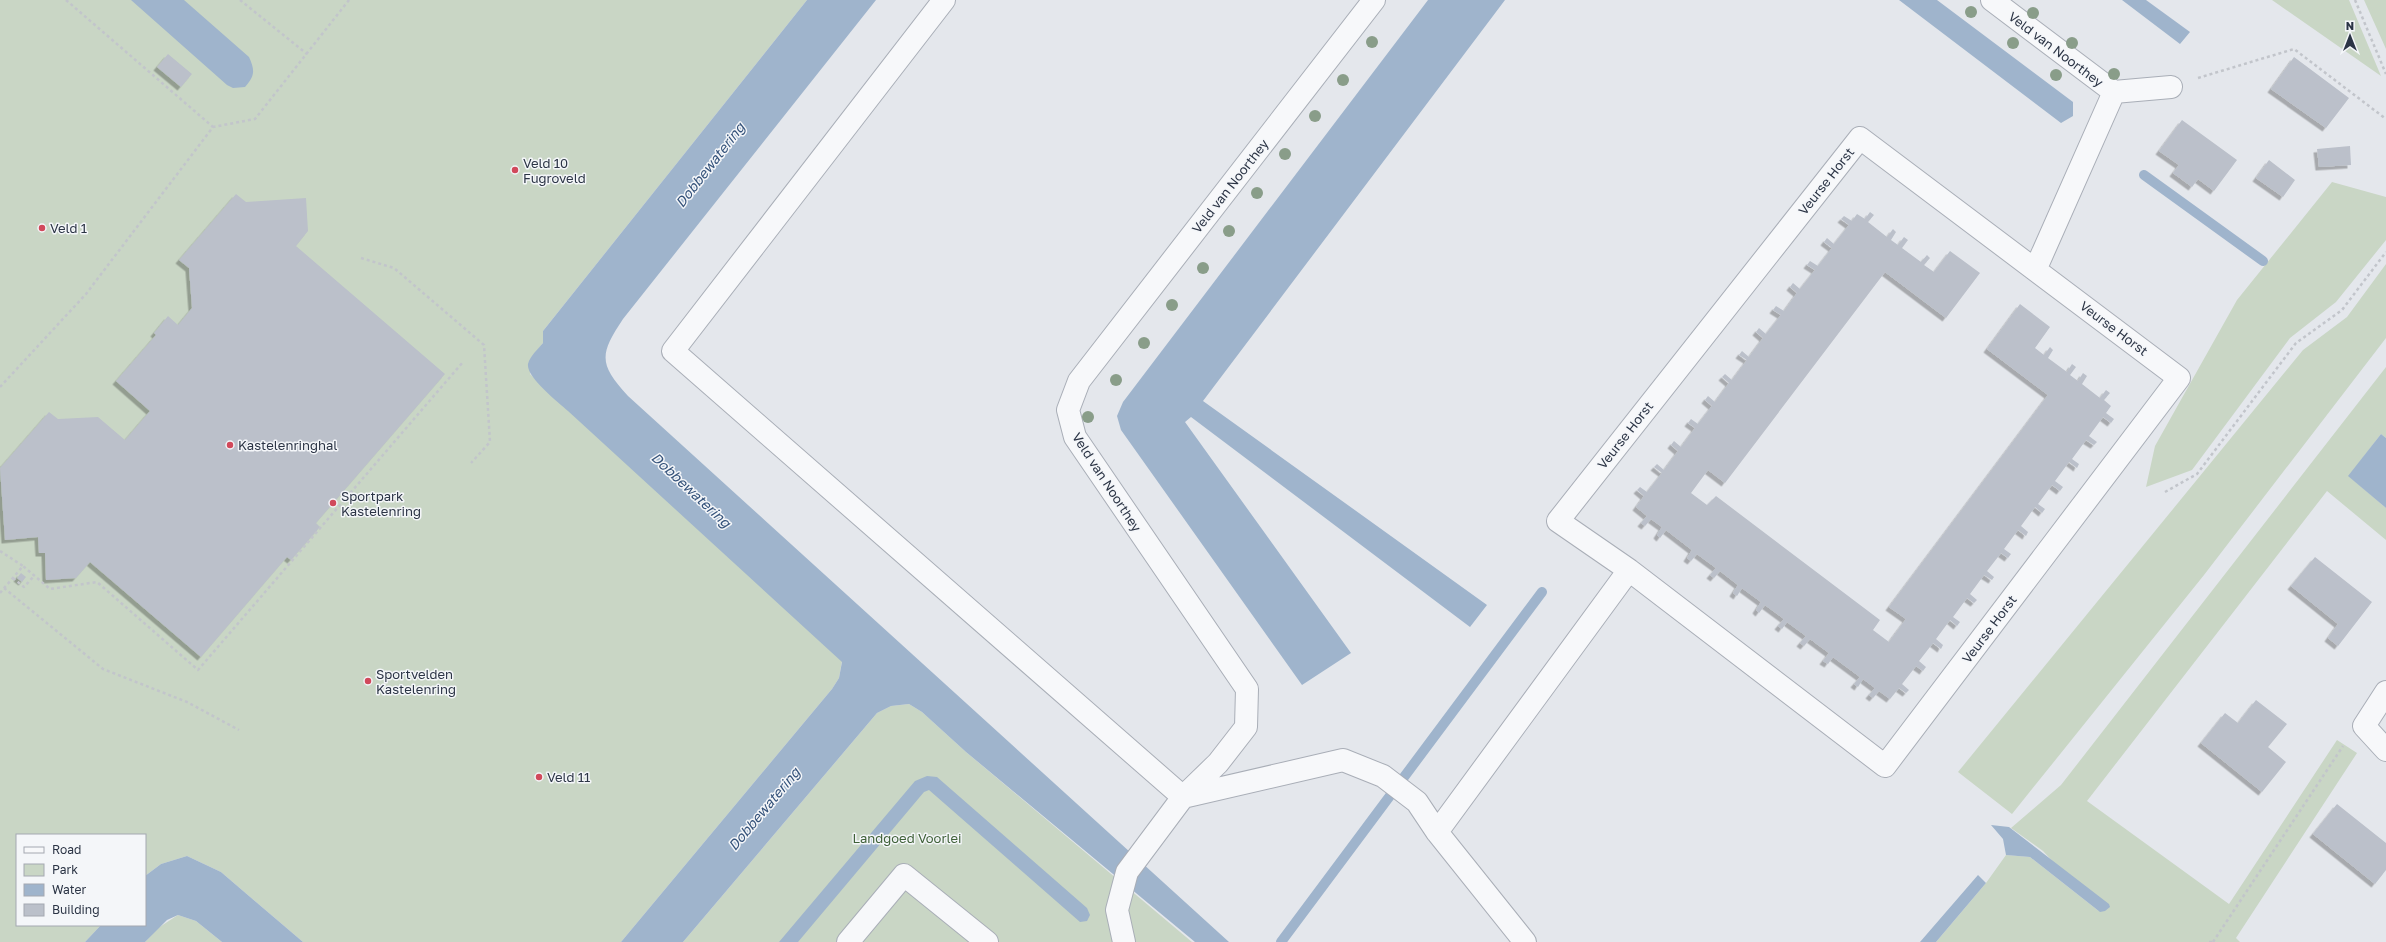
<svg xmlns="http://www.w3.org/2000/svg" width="2386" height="942" font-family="'Golos Text',sans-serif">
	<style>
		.green { fill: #c9d6c5 }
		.water { fill: #9fb4cc }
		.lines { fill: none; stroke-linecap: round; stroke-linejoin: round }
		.stream { stroke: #9fb4cc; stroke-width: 10 }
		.building { fill: #bbc0ca; filter: url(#shadow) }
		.minor-casing { stroke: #a9aeb7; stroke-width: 24 }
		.path { stroke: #c2c5cb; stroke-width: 2.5; stroke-dasharray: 3 3; stroke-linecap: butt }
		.minor { stroke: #f7f8fa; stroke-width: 22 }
		.tree { fill: #899d89 }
		.poi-dot { fill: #d1495b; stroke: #f4f6f9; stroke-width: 1.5 }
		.labels { text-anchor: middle; stroke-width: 3; stroke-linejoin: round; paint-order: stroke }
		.street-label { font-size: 13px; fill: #2b3445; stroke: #f4f6f9 }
		.poi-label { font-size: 13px; fill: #2b3445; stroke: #f4f6f9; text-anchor: start }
		.park-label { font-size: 13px; fill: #3f6138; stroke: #f4f6f9 }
		.water-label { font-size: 14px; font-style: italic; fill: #34527a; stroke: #f4f6f9 }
	</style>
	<defs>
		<filter id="shadow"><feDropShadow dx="-3.5" dy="3.5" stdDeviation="0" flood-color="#0004"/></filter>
	</defs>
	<rect width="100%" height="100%" fill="#e4e7ec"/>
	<path class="green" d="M0,0H807L543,331V343L531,358L530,374L842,661L839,678L832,689L621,942H303L221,872L187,856L161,864L145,876V835H17V925H101L85,942H0Z
		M2272,0H2349L2381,76Z
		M2364,0H2386V49Z
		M2332,182L2386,197V240L2336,302L2290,338L2192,470L2146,487L2155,446L2237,300Z
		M2386,264V338L2204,575L2012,814L1958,772L2303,350L2347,317Z
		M2386,367V438L2381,434L2349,476L2386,508V540L2327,491L2087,801L2229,904L2337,740L2357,753L2236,938L2240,942H1936L1986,883L2006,855L2030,857L2100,912L2043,851L2011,828L2061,785Z
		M909,704L922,712L966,752L1192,942H683L877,713L891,706Z
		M178,915L196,921L222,942H145L158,928Z"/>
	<path class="water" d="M131,0H184L249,57C255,70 255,76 245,87L233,88L227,85Z
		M807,0H876L623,319C599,355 599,364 628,396L1229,942H1195L966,752L922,712L909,704L891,706L877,713L683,942H621L832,689L839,678L842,662L568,411C558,402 526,377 528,364C530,356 538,349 543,343V331Z
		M1428,0H1505L1203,401L1487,605L1470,627L1191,417L1185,422L1351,653L1302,685L1121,430L1117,416L1123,402Z
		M1899,0H1937L2073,102V116L2061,123Z
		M2122,0H2146L2190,32L2180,44Z
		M2381,434L2386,438V508L2348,476Z
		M927,776L937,777L1087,908L1090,915L1087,921L1080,922L929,790L924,792L798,942H779L915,781Z
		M1991,825L2009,827L2022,837L2109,904L2110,907L2105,911L2100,912L2030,857L2006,855L2003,839Z
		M187,856L221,872L303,942H222L196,921L178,915L167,920L145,942H85L101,925H145V876L161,864Z
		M1978,875L1986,883L1936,942H1920Z"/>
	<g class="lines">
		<path class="stream" d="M2144,175L2263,261
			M1281,942L1542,592"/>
	</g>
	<path class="building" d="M168,54L192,74L181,87L157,67Z
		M2294,57L2349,98L2326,128L2271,89Z
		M2182,120L2237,160L2214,191L2198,179L2192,187L2173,173L2179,165L2159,151Z
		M2350,146L2351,165L2319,167L2317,149Z
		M2269,160L2295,180L2283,197L2256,178Z
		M236,194L246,202L306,198L308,231L296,246L445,374L316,523L320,527L291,560L287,557L201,657L90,562L76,578L46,580L45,553H39L38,537L5,540L0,468L49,412L58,419L98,417L125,440L150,411L116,381L156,335L154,333L168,316L178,325L192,308L189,268L179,260Z
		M1870,212L1874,215L1868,222L1887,237L1893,229L1896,232L1891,240L1898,245L1904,237L1908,240L1902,248L1921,262L1927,255L1930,258L1924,265L1934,272L1950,251L1980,273L1946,318L1885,272L1725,483L1708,470L1691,493L1707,505L1716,496L1880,620L1873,630L1889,642L1906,619L1889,607L2048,395L1987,349L2020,304L2050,327L2035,348L2044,355L2050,347L2053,350L2048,358L2067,372L2072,364L2076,367L2070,375L2078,381L2083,373L2087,376L2082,384L2100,398L2106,390L2110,393L2104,400L2111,406L2106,413L2114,419L2111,423L2103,417L2089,436L2097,442L2094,445L2086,440L2072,459L2079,464L2077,468L2069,462L2055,481L2063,487L2060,491L2052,485L2038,504L2045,509L2042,513L2035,507L2021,526L2028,532L2026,536L2018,530L2004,549L2011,554L2008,558L2001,553L1987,571L1994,577L1992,580L1984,575L1970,594L1977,600L1974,603L1967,598L1953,617L1960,622L1957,626L1950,620L1936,639L1943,645L1941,649L1933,643L1919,661L1926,667L1923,671L1916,666L1902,684L1909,690L1906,693L1899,688L1890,699L1879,691L1873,698L1869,695L1875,688L1863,679L1858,687L1854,684L1860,677L1833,657L1828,664L1823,661L1829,653L1810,639L1804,646L1800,643L1806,636L1787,622L1782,629L1778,626L1784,619L1765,605L1759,613L1756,610L1761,602L1742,588L1737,596L1733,593L1738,585L1720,571L1714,578L1710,575L1716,568L1697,554L1691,561L1687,558L1692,550L1666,530L1660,538L1657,535L1662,527L1651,519L1645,526L1641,523L1647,516L1636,507L1644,496L1637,490L1640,487L1647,492L1662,473L1654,467L1657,464L1664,470L1678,451L1671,445L1674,441L1681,447L1695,428L1688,423L1691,419L1698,424L1712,406L1705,400L1708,396L1715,402L1729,383L1722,377L1725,374L1732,380L1747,360L1739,355L1742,351L1749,357L1763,338L1756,332L1759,328L1766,334L1781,315L1773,310L1776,306L1784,311L1797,293L1790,287L1793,283L1800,289L1815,270L1807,265L1810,261L1818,266L1832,248L1824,242L1827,238L1834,244L1849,225L1841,219L1844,216L1852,221L1857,214L1865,219Z
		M2315,557L2372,602L2338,646L2328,638L2338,624L2291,586Z
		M21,573L26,577L22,582L17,578Z
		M2256,700L2287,724L2268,747L2286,762L2262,792L2201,743L2225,713L2238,723Z
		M2337,804L2386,843V870L2375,884L2313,834Z"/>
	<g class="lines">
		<defs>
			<path id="minor" d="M944,0L673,351L1183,797L1343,760L1383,776L1417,802L1437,832L1525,942
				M1992,0L2114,92L2171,87
				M1860,138L2179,378L1885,766L1629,570L1558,521Z
				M2036,268L2114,92
				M2386,692L2364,726L2386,750
				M1437,832L1629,570
				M848,942L904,875L987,942
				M1124,942L1117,910L1127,872L1183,797L1218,763L1246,727L1247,689L1075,437L1068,410L1079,381L1374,0"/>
		</defs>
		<use href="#minor" class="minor-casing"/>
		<path class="path" d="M66,0L213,127
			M240,0L307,54
			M2355,0L2386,74
			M2198,78L2294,49L2386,119
			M361,258L394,268L484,345L490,442L471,463
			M0,387L86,294L213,127L255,119L349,0
			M2165,492L2197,474L2296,343L2342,310L2386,252
			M0,551L23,566
			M13,578L24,587L34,576
			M4,588L103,669L187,702L239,730
			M0,593L23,566L50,589L97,582L198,670L463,362
			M2209,942H2213
			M2213,942L2343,746"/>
		<use href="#minor" class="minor"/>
	</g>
	<g class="tree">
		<circle cx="1971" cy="12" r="6"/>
		<circle cx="2033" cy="13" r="6"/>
		<circle cx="1372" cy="42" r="6"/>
		<circle cx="2013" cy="43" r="6"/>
		<circle cx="2072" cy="43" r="6"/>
		<circle cx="2114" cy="74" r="6"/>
		<circle cx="2056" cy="75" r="6"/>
		<circle cx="1343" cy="80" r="6"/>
		<circle cx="1315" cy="116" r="6"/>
		<circle cx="1285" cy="154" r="6"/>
		<circle cx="1257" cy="193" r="6"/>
		<circle cx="1229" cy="231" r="6"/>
		<circle cx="1203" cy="268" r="6"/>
		<circle cx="1172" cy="305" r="6"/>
		<circle cx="1144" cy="343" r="6"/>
		<circle cx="1116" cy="380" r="6"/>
		<circle cx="1088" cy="417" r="6"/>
	</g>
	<g class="poi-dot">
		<circle cx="515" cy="170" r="4"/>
		<circle cx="42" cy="228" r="4"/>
		<circle cx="230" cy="445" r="4"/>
		<circle cx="333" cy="503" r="4"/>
		<circle cx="368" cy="681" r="4"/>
		<circle cx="539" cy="777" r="4"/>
	</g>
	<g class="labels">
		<g class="street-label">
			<text transform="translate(2056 49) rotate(37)" y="5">Veld van Noorthey</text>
			<text transform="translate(1826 181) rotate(-52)" y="5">Veurse Horst</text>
			<text transform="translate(1230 186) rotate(-52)" y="5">Veld van Noorthey</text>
			<text transform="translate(2114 328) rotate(37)" y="5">Veurse Horst</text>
			<text transform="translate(1625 435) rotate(-52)" y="5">Veurse Horst</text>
			<text transform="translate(1107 482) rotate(57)" y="5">Veld van Noorthey</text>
			<text transform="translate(1989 629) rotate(-53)" y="5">Veurse Horst</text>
		</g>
		<g class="poi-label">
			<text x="523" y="168">Veld 10<tspan x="523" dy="15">Fugroveld</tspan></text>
			<text x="50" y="233">Veld 1</text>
			<text x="238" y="450">Kastelenringhal</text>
			<text x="341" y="501">Sportpark<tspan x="341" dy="15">Kastelenring</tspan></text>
			<text x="376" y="679">Sportvelden<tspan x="376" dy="15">Kastelenring</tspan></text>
			<text x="547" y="782">Veld 11</text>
		</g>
		<g class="park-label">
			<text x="907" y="843">Landgoed Voorlei</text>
		</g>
		<g class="water-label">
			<text transform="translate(710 165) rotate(-52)" y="5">Dobbewatering</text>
			<text transform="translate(691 490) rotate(43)" y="5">Dobbewatering</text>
			<text transform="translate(764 809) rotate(-50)" y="5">Dobbewatering</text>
		</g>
	</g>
	<rect x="16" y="834" width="130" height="92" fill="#f4f6f9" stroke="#a4a8b1"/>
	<rect x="24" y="847" width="20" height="6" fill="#f7f8fa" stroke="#a4a8b1"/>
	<text x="52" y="854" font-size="12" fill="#2b3445">Road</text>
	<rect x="24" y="864" width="20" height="12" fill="#c9d6c5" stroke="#a4a8b1"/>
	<text x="52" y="874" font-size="12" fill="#2b3445">Park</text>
	<rect x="24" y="884" width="20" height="12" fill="#9fb4cc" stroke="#a4a8b1"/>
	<text x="52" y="894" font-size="12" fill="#2b3445">Water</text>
	<rect x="24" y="904" width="20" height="12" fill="#bbc0ca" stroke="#a4a8b1"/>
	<text x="52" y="914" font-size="12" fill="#2b3445">Building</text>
	<g transform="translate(2350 36)" stroke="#f4f6f9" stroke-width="3" paint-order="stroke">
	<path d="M0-3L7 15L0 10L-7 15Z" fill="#2b3445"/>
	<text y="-6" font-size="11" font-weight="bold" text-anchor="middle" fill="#2b3445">N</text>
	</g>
</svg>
